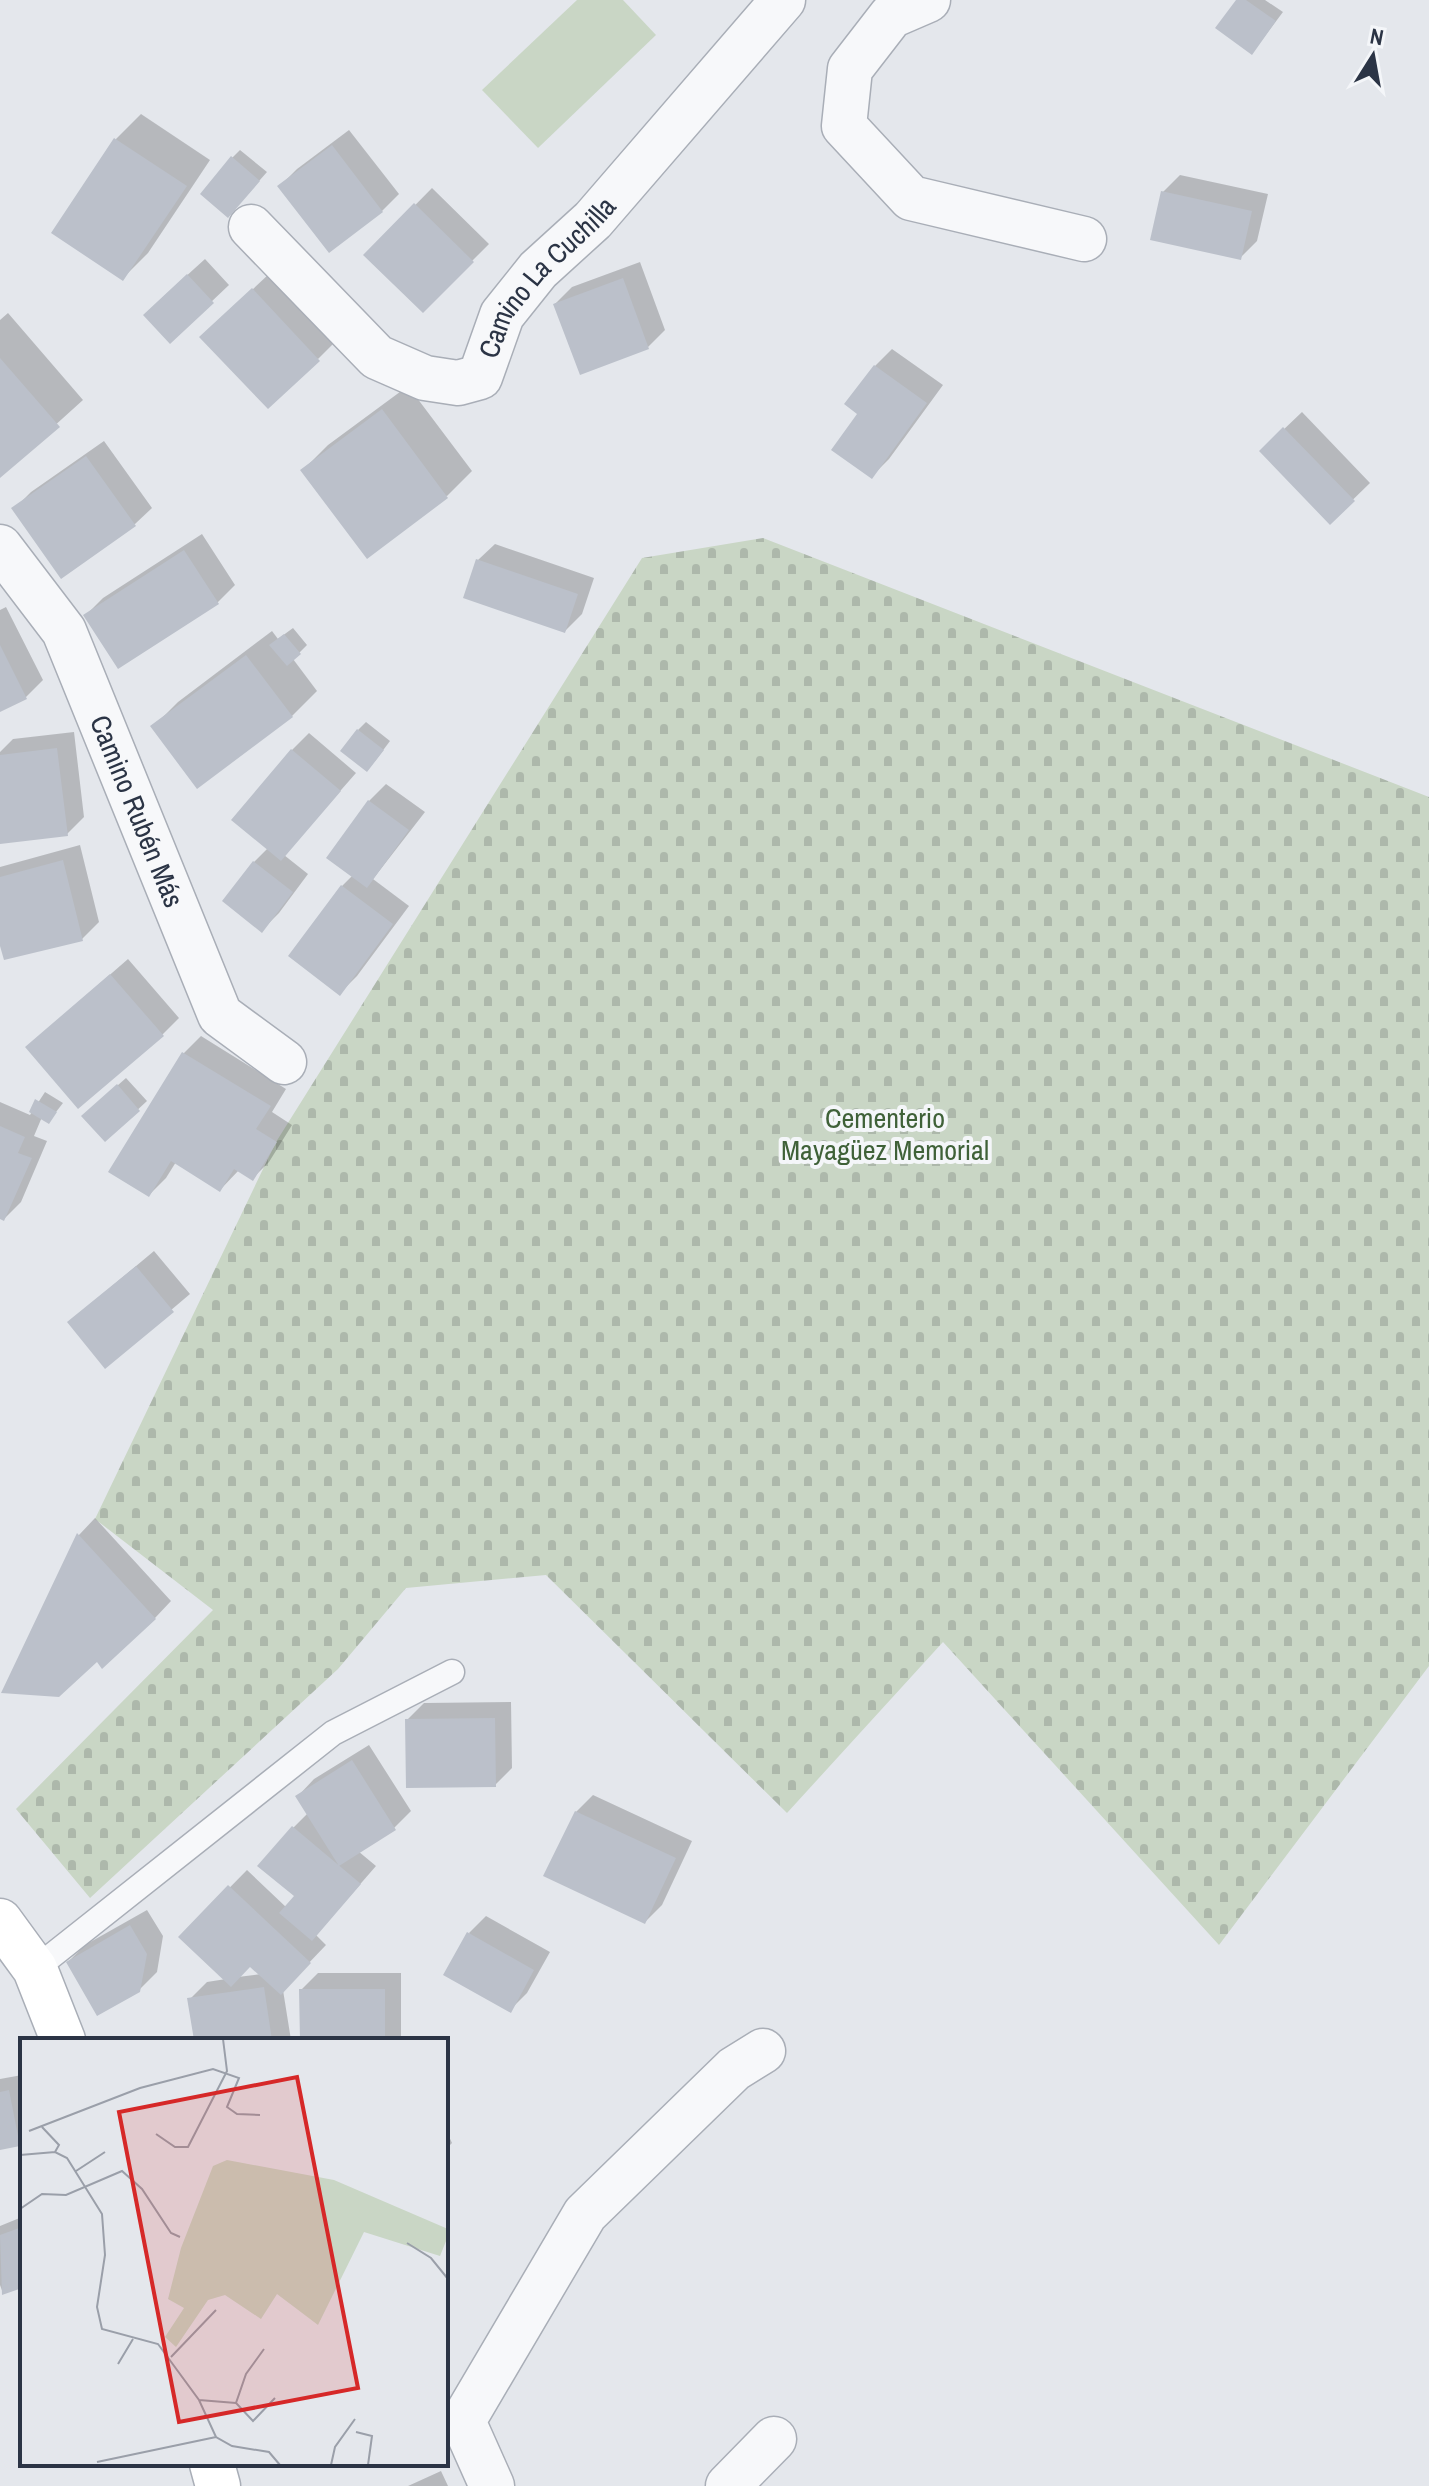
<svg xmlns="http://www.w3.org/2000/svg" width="1429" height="2486" font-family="'Archivo Narrow',sans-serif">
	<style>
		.green { fill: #c9d6c5 }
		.cemetery { fill: url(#cemetery-stones) }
		.shadow { fill: #0003; fill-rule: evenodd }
		.building { fill: #bbc0ca }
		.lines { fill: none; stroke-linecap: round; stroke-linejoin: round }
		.lane-casing { stroke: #a9aeb7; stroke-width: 27 }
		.street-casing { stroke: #a9aeb7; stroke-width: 47 }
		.secondary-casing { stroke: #a9aeb7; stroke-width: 47 }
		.lane { stroke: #f7f8fa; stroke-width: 24 }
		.street { stroke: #f7f8fa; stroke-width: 44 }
		.secondary { stroke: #fff; stroke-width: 44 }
		.labels { text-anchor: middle; stroke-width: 8; stroke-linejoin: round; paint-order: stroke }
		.street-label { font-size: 28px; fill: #2b3445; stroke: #f4f6f9 }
		.park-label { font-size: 28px; fill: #3f6138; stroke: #f4f6f9 }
		.inset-road { fill: none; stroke: #9a9fa9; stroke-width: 2 }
		.view { fill: #d62828; fill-opacity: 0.15; stroke: #d62828; stroke-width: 4 }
		.inset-edge { fill: none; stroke: #2b3445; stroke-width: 4 }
	</style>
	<defs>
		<pattern id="cemetery-stones" width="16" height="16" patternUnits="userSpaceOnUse" patternTransform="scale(2)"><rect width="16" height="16" fill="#c9d6c5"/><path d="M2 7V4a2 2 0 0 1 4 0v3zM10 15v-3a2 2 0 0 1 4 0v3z" fill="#adb8ab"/></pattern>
	</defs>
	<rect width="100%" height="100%" fill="#e4e7ec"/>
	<path class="green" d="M577,0H623L656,35L538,148L482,90Z"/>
	<path class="cemetery" d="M763,538L1429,797V1666L1219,1945L943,1642L787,1813L546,1575L406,1588L338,1669L90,1898L16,1809L213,1610L95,1519L276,1142L642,558Z"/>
	<path class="shadow" d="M1238,0H1265L1283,12L1252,53Z
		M141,114L210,160L148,253L123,278L116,139Z
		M349,130L399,194L382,211L280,186L297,169Z
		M240,150L267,172L236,207L232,158Z
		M1180,175L1268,194L1257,241L1240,258L1163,192Z
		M432,188L489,244L423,310L366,255Z
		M205,259L229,285L170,341L162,298Z
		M640,262L665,330L648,347L555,304L572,287Z
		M270,273L335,342L318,359L219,321Z
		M8,313L83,400L0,475V320Z
		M892,349L943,385L889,459L872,476L860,413L847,404L875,366Z
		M408,386L472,471L447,496L303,470L328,445Z
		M1302,412L1370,483L1330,522L1261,451Z
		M104,441L152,508L135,524L14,509L31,492Z
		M202,534L235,585L218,602L119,666L86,615L103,598Z
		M495,544L594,578L582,614L565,631L478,560Z
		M6,607L43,680L26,697L0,710V610Z
		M293,628L307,645L293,659L317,691L292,716L153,727L178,702L272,631L278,639Z
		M366,722L390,741L375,761L358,730Z
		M74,732L84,817L67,834L0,842V752L13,739Z
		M309,733L356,773L284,855L308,874L279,913L262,930L254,862L268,848L292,750Z
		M386,784L425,812L373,879L409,906L357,976L340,993L342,886L353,875L369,801Z
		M80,845L99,922L82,939L0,938V867Z
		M128,959L179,1018L162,1035L27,1047Z
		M201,1036L286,1089L272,1112L292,1125L269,1162L253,1178L239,1170L220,1190L176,1162L166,1178L149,1195L184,1053Z
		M126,1078L147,1101L105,1140L92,1108Z
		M45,1092L63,1103L49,1121L42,1117L34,1136L47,1141L21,1202L4,1219L0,1217V1102L30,1115Z
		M154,1251L190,1294L105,1366L69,1322Z
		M95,1518L171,1601L155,1618L97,1660L4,1691L79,1535Z
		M511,1702L512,1768L495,1785L407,1720L424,1703Z
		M369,1745L411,1811L394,1828L358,1851L376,1866L316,1935L326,1945L283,1990L291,2040H196L190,1999L207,1982L226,1979L181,1937L247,1870L287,1908L296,1896L293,1828L308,1813L298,1796L314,1779ZM251,1964L261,1974L238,1977Z
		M593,1795L692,1841L662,1905L645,1922L576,1812Z
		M147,1910L163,1936L157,1972L139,1990L68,1962L85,1945Z
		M486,1916L550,1952L527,1993L510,2010L469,1933Z
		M318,1973H401V2040H302L301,1990Z
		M22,2075V2141L19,2144L0,2148V2079Z
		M446,2130L452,2143L446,2149Z
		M22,2217V2286L3,2293L0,2285V2226Z
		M441,2471L448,2486H408Z"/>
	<path class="building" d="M1236,0H1246L1276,21L1252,55L1215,28Z
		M114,138L187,186L123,281L51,233Z
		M332,145L383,212L329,253L277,186Z
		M231,156L260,181L228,218L200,194Z
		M1161,191L1252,211L1241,260L1150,240Z
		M414,203L474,262L423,313L363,255Z
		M187,274L214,303L170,344L143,315Z
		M623,278L649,349L580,375L553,304Z
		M252,288L320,361L268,409L199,337Z
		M0,358L60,427L0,478Z
		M874,365L927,403L872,479L831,450L857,414L844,404Z
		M382,409L448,498L367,559L300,470Z
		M1283,427L1355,501L1330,525L1259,451Z
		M86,456L136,526L61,579L11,508Z
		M184,550L219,604L118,669L83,615Z
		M476,559L578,594L565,633L463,598Z
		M284,634L301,654L287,666L269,645Z
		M0,645L27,699L0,712Z
		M246,655L293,717L197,789L150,726Z
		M357,729L384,750L367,772L340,751Z
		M57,748L68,836L0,844V755Z
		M291,749L341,791L281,861L231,820Z
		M368,800L409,830L367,888L326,858Z
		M63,860L83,941L4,960L0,946V877Z
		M253,861L293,892L262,933L222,901Z
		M341,885L393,924L340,996L288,956Z
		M110,974L164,1036L78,1109L25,1047Z
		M182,1052L271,1106L256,1129L277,1142L253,1181L234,1169L220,1192L171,1161L149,1197L108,1172Z
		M117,1084L140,1111L105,1142L81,1116Z
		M35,1099L57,1112L49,1124L29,1112Z
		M0,1126L25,1137L18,1153L32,1158L4,1221L0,1219Z
		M136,1266L174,1312L105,1369L67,1322Z
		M77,1533L156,1619L102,1669L97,1662L59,1697L1,1693Z
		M495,1718L496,1787L406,1788L405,1719Z
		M352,1760L396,1830L339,1866L295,1796Z
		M575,1811L676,1858L645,1924L543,1876Z
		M292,1826L361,1884L312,1941L279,1913L294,1896L257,1866Z
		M228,1885L311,1963L281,1995L250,1967L231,1987L178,1937Z
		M130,1925L147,1954L140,1992L97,2016L66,1962Z
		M467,1932L534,1970L511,2013L443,1975Z
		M264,1987L272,2040H194L187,1998Z
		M299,1989H385V2040H300Z
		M9,2090L20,2146L0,2150V2092Z
		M22,2227V2288L2,2295L0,2235Z"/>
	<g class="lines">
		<defs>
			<path id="lane" d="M35,1969L333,1733L452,1672"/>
			<g id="street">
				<path d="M928,0L891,16L850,69L844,126L911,198L1084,239"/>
				<path id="s1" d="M251,227L377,357L425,378L458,383L480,377L502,315L538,270L593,220L783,0"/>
				<path id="s2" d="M0,547L64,631L220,1015L284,1062"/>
				<path d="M492,2486L463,2421L585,2214L734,2069L763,2051"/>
				<path d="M728,2486L774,2439"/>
			</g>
			<path id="secondary" d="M0,1921L35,1969L63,2040
				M212,2464L218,2486"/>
		</defs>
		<use href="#lane" class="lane-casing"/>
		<use href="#street" class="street-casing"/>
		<use href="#secondary" class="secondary-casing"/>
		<use href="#lane" class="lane"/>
		<use href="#street" class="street"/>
		<use href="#secondary" class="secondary"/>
	</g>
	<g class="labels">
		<g class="street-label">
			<text dy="10" stroke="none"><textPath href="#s1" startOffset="412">Camino La Cuchilla</textPath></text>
			<text dy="10" stroke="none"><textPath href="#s2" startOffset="300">Camino Rubén Más</textPath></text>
		</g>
		<g class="park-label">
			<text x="885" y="1128">Cementerio<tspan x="885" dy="32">Mayagüez Memorial</tspan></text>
		</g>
	</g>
	<g transform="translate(20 2038)">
		<rect width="428" height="428" fill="#e4e7ec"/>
		<path d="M207,122L314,142L428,191V198L420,218L344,194L298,287L257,256L241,281L205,257L188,262L156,309L145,299L164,270L148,261L161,210L193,128Z" fill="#c9d6c5"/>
		<path class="inset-road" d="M22,89L39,107L35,114M9,93L120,50L193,31L219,40L207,69L217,76L240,77M136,96L155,109H168L207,33L203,1M0,117L35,114L47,120L82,176L85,217L77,269L82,291L138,306L179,362L196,399L212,408L249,414L260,427M56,133L85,114M0,171L22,156L46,157L102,133L122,151L151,195L160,199M387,205L411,220L428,241M244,311L226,336L216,365L233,383L255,360M151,319L196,272M98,326L113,301M179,362L216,365M336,394L352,398L348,427M77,424L196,399M311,427L315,409L335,381"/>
		<path class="view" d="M277,39L338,350L159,384L99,74Z"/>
		<rect width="428" height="428" class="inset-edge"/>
	</g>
	<g transform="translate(1373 56) rotate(11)" stroke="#f4f6f9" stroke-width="6" paint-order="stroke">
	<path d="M0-6L14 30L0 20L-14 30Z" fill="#2b3445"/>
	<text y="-12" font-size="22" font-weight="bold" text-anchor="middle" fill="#2b3445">N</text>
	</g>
</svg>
